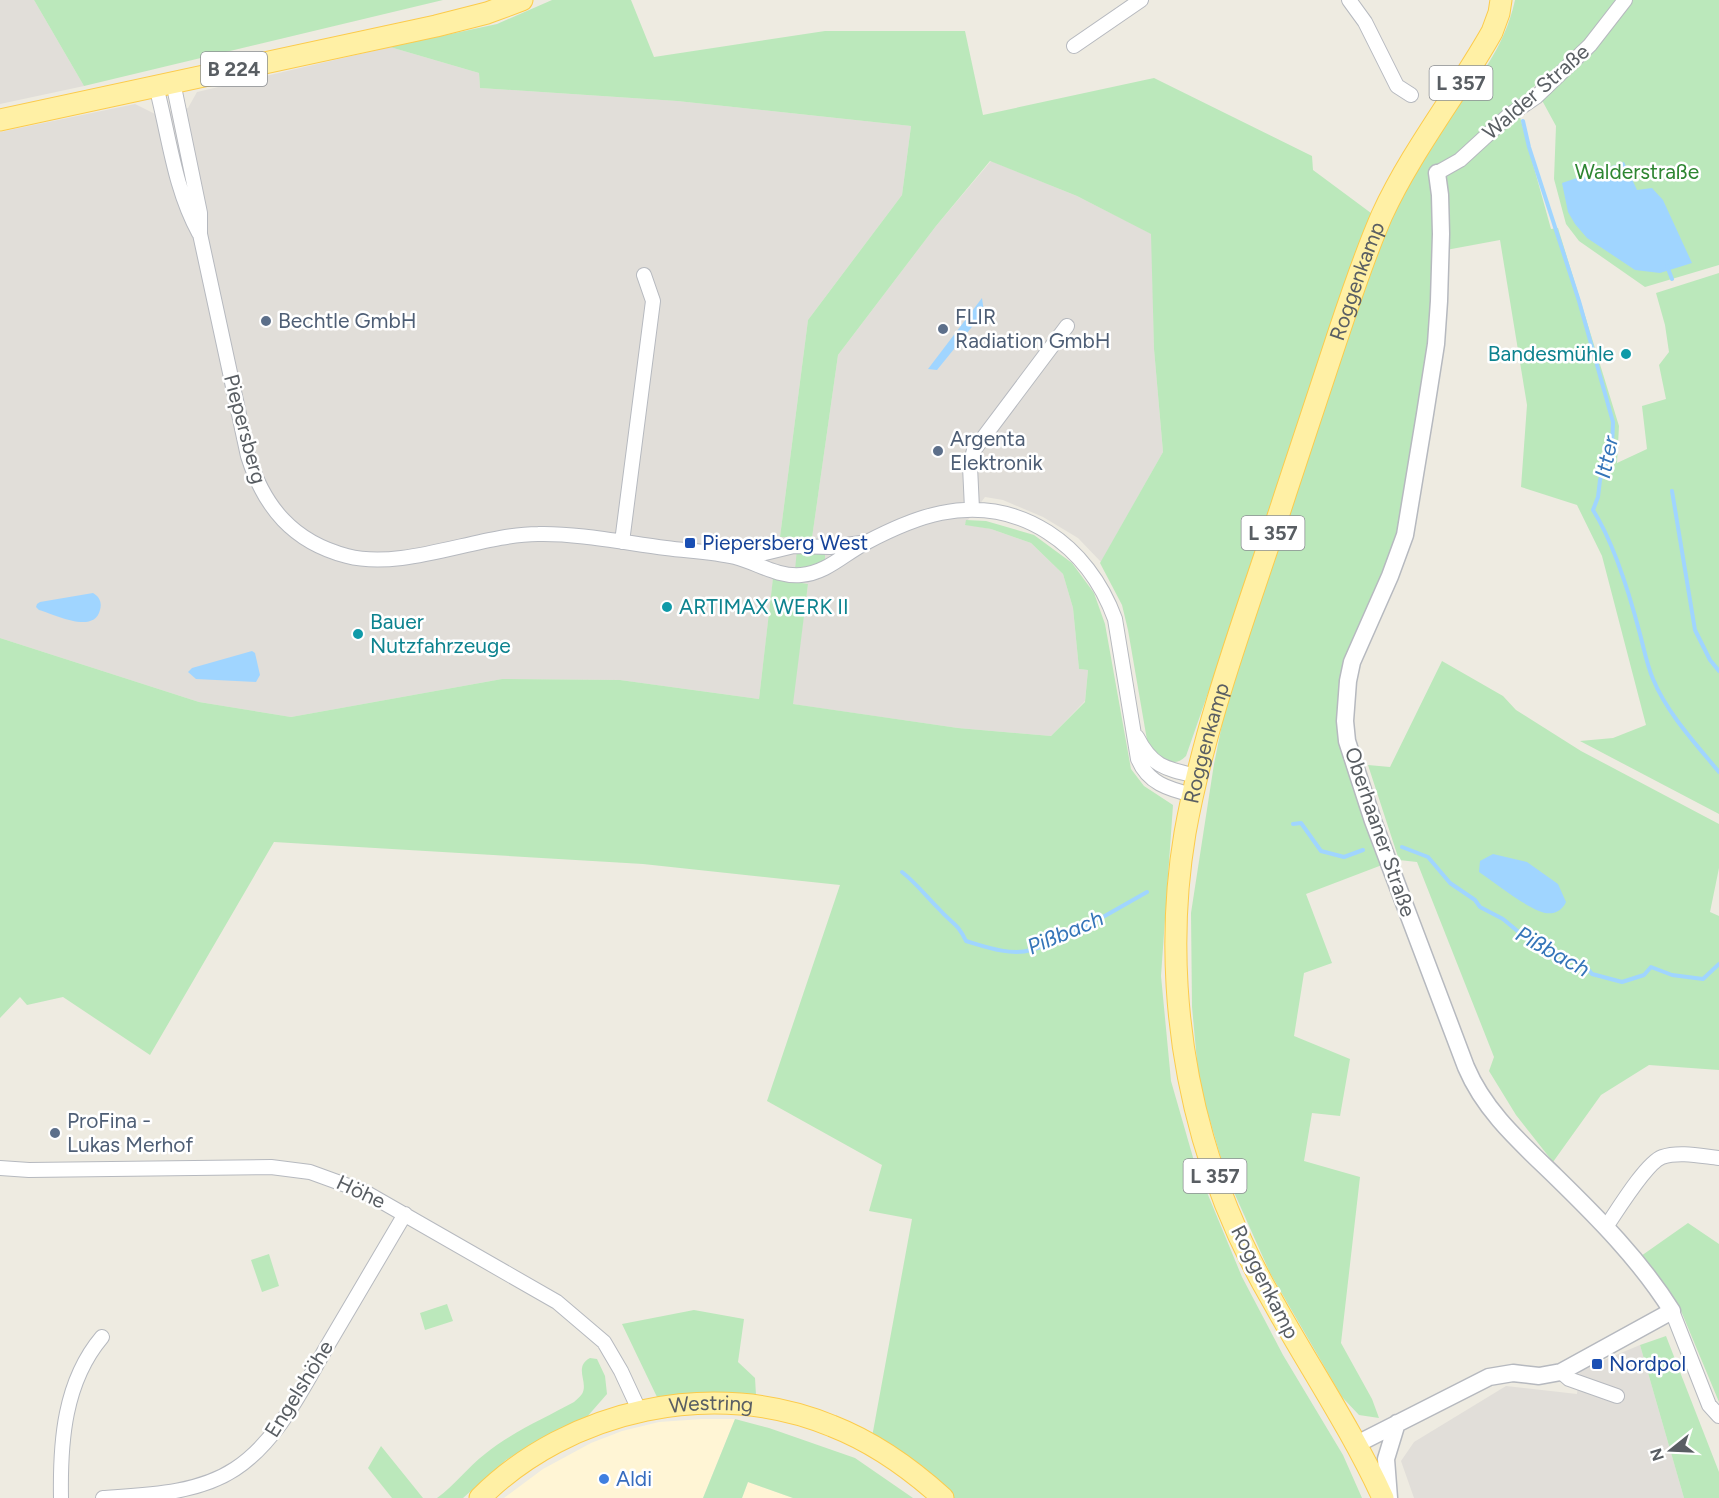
<svg xmlns="http://www.w3.org/2000/svg" width="1719" height="1498" font-family="Figtree,sans-serif">
	<style>
		.commercial { fill: #fff5d5 }
		.industrial { fill: #e1ded9 }
		.green { fill: #bbe8bb }
		.water { fill: #a0d5ff }
		.lines { fill: none; stroke-linecap: round; stroke-linejoin: round }
		.stream { stroke: #a0d5ff; stroke-width: 4 }
		.minor-casing { stroke: #b6b9bf; stroke-width: 16 }
		.tertiary-casing { stroke: #b6b9bf; stroke-width: 19 }
		.primary-casing { stroke: #fccb4b; stroke-width: 23 }
		.minor { stroke: #fff; stroke-width: 14 }
		.tertiary { stroke: #fff; stroke-width: 16 }
		.primary { stroke: #fff0a5; stroke-width: 21 }
		.service-dot { fill: #5c6f8a; stroke: #fff; stroke-width: 2 }
		.culture-dot { fill: #0f9aa8; stroke: #fff; stroke-width: 2 }
		.transit-dot { fill: #1a4fb4; stroke: #fff; stroke-width: 2 }
		.shop-dot { fill: #3f7fe0; stroke: #fff; stroke-width: 2 }
		.labels { text-anchor: middle; stroke-width: 5; stroke-linejoin: round; paint-order: stroke }
		.shield { fill: #fff; stroke: #8b8e92; stroke-width: 1.5 }
		.shield-label { font-size: 20px; font-weight: bold; fill: #595e63 }
		.street-label { font-size: 21px; fill: #595e63; stroke: #fff }
		.park-label { font-size: 21px; fill: #2e8632; stroke: #fff }
		.service-label { font-size: 21px; fill: #4e5e75; stroke: #fff; text-anchor: start }
		.culture-label { font-size: 21px; fill: #0d838f; stroke: #fff; text-anchor: start }
		.transit-label { font-size: 21px; fill: #164399; stroke: #fff; text-anchor: start }
		.shop-label { font-size: 21px; fill: #366cbe; stroke: #fff; text-anchor: start }
		.water-label { font-size: 22px; font-style: italic; fill: #3575b9; stroke: #fff }
	</style>
	<rect width="100%" height="100%" fill="#eeebe1"/>
	<path class="commercial" d="M702,1419H735L703,1498H504L543,1469L591,1443L622,1431L659,1422Z
		M748,1482L793,1498H742Z"/>
	<path class="industrial" d="M0,0H34L84,86L0,104Z
		M390,47L479,73L480,88L677,101L911,126L902,195L808,320L780,537L812,538L838,355L936,226L991,161L1077,196L1152,234L1154,349L1163,452L1101,562L1078,538L1043,517L1003,500L985,497L965,524L991,529L1031,543L1063,574L1073,608L1079,669L1088,670L1085,701L1051,736L958,728L792,704L808,584L773,579L759,699L620,680L502,679L291,717L199,702L0,638V132L135,104L155,114L188,108L197,92Z
		M1640,1345L1684,1498H1414L1401,1461L1414,1442L1506,1386L1577,1394L1580,1370Z"/>
	<path class="green" d="M34,0H443L84,86Z
		M552,0H631L654,57L825,31H965L983,115L1154,78L1312,156L1313,170L1375,216L1186,756C1171,772 1155,753 1147,740L1128,630L1122,605L1100,563L1163,452L1154,349L1151,234L1077,196L990,161L936,226L838,355L812,538L780,537L808,320L902,195L911,126L677,101L480,88L479,73L390,47L497,24Z
		M1515,0H1619L1588,38L1447,165L1435,189L1432,307L1401,532L1340,685L1382,865L1306,894L1332,963L1304,973L1294,1036L1350,1059L1340,1116L1312,1113L1304,1161L1360,1177L1341,1343L1372,1399L1379,1418L1359,1415L1342,1397L1270,1273L1225,1172L1199,1083L1192,1007L1191,913L1214,764L1232,675L1374,253C1395,207 1420,162 1449,120C1477,79 1504,50 1515,0Z
		M1628,0H1719V265L1645,287L1579,241L1566,224L1554,179L1556,126L1538,93Z
		M1520,117L1551,229L1558,228L1619,426L1617,463L1647,449L1642,406L1666,399L1659,365L1669,352L1665,325L1656,293L1719,273V814L1580,741L1613,738L1646,725L1602,556L1577,505L1521,487L1527,405L1500,240L1446,250V177Z
		M966,520L986,521L1034,535L1072,563L1094,593L1105,624L1131,769L1144,786L1173,805L1161,976L1171,1081L1194,1161L1242,1277L1283,1355L1343,1455L1362,1498H953L872,1437L912,1219L869,1211L882,1165L767,1101L840,885L643,864L274,842L150,1055L63,997L27,1005L20,997L0,1018V638L199,702L291,717L502,679L620,680L759,699L773,578L808,584L793,704L958,728L1051,736L1085,702L1088,670L1079,669L1073,608L1063,574L1031,543L991,529L965,525Z
		M797,549L821,551L825,554V563L822,565L795,570Z
		M1442,661L1503,696L1516,710L1581,751L1719,824V868L1710,912L1719,916V1070L1649,1065L1601,1095L1553,1162L1516,1115L1489,1071L1494,1057L1417,862L1399,860L1368,765L1390,767Z
		M1688,1223L1719,1244V1402L1679,1306L1641,1256Z
		M269,1254L279,1286L262,1292L251,1260Z
		M447,1304L453,1321L425,1330L420,1313Z
		M694,1310L744,1319L738,1362L755,1378L756,1395L657,1397L622,1324Z
		M1666,1336L1719,1472V1498H1684L1640,1345Z
		M590,1358L597,1359L605,1376L607,1394L586,1418L537,1441L506,1460L463,1498H437C455,1485 468,1467 485,1454C512,1432 545,1418 574,1402C577,1399 580,1397 582,1394C589,1382 573,1367 590,1358Z
		M735,1419L769,1428L855,1458L913,1498H793L748,1482L742,1498H703Z
		M381,1446L423,1498H392L368,1468Z"/>
	<path class="water" d="M1624,162L1637,190L1652,188L1663,200L1692,263L1660,273L1635,270L1587,238L1575,224L1568,212L1562,183Z
		M982,298L984,312L937,370L928,369Z
		M93,593C100,597 102,603 100,610C94,635 54,614 39,610L36,607L37,604L40,602Z
		M252,651L255,653L260,675L256,682L196,679L188,672L192,668Z
		M1493,854L1527,862L1558,884L1566,902C1561,913 1550,916 1539,911C1520,903 1497,884 1479,872L1480,861Z"/>
	<g class="lines">
		<path class="stream" d="M1523,121L1529,147L1579,301L1613,422L1612,448L1600,480L1598,497L1593,510C1614,543 1630,596 1640,634C1644,649 1647,665 1653,679C1667,713 1695,743 1719,772
			M1667,266L1672,279
			M1672,491L1695,630L1710,660L1719,671
			M1293,824L1301,823L1321,851L1344,857L1363,850
			M1402,847L1428,857L1450,883L1475,900L1480,907L1503,919L1533,944L1584,964L1592,974L1622,982L1644,975L1651,967L1672,975L1703,979L1719,964
			M902,872C916,883 926,896 939,909C952,924 957,922 966,941C986,947 1011,956 1031,950C1048,946 1063,935 1079,930C1088,927 1093,918 1103,917L1147,892"/>
		<defs>
			<path id="minor" d="M1349,0L1365,22L1397,86L1411,95
				M1074,46L1141,0
				M173,82L200,213V234L248,456C264,507 293,542 347,556C404,571 480,534 538,534C578,533 626,543 666,548C689,551 713,552 735,557C758,563 777,577 801,575C827,573 845,553 867,542C890,530 916,518 941,513C1021,497 1088,545 1115,619L1138,759C1148,783 1168,789 1193,795
				M156,86C169,135 174,188 199,233
				M1437,173L1460,160L1508,116L1536,97L1590,45L1625,0
				M972,509L970,466L974,450L1067,326
				M622,542L653,301L644,275
				M740,557L761,554L794,546L830,547L861,543
				M1137,737C1152,767 1166,769 1197,776
				M0,1168L29,1170L271,1167L310,1172L365,1192L557,1302L604,1342L621,1371L640,1412
				M1606,1227C1617,1211 1646,1163 1662,1157C1679,1151 1701,1156 1719,1158
				M1672,1311L1709,1405L1719,1416
				M1561,1372L1569,1379L1617,1396
				M61,1498C60,1442 64,1382 102,1337
				M103,1498C146,1495 197,1494 235,1469C279,1440 303,1387 329,1343C354,1300 380,1257 405,1214"/>
			<path id="tertiary" d="M1357,1444L1489,1377L1513,1373L1539,1376L1561,1372L1672,1311C1640,1260 1598,1218 1555,1176C1521,1143 1485,1112 1466,1067L1373,821L1347,741L1345,721L1348,681L1352,662L1390,576L1405,535L1425,414L1436,344L1439,301L1441,234L1440,195L1437,173
				M1389,1498L1386,1459L1397,1423"/>
			<g id="primary">
				<path d="M0,120L436,26L487,13L522,0"/>
				<path id="s1" d="M480,1498C569,1409 715,1377 832,1426C873,1442 911,1469 943,1498"/>
				<path id="s2" d="M1383,1498C1351,1428 1308,1365 1271,1298C1242,1248 1219,1194 1203,1138C1175,1040 1168,934 1185,833C1206,716 1250,604 1286,492C1303,442 1319,391 1336,341C1350,299 1364,256 1382,215C1412,150 1457,94 1492,32L1499,13L1501,0"/>
			</g>
		</defs>
		<use href="#minor" class="minor-casing"/>
		<use href="#tertiary" class="tertiary-casing"/>
		<use href="#primary" class="primary-casing"/>
		<use href="#minor" class="minor"/>
		<use href="#tertiary" class="tertiary"/>
		<use href="#primary" class="primary"/>
	</g>
	<g class="service-dot">
		<circle cx="266" cy="321" r="6"/>
		<circle cx="943" cy="329" r="6"/>
		<circle cx="938" cy="451" r="6"/>
		<circle cx="55" cy="1133" r="6"/>
	</g>
	<g class="culture-dot">
		<circle cx="1626" cy="354" r="6"/>
		<circle cx="667" cy="607" r="6"/>
		<circle cx="358" cy="634" r="6"/>
	</g>
	<g class="transit-dot">
		<rect x="684" y="537" width="12" height="12" rx="3"/>
		<rect x="1591" y="1358" width="12" height="12" rx="3"/>
	</g>
	<circle class="shop-dot" cx="604" cy="1479" r="6"/>
	<g class="labels">
		<g class="shield">
			<rect x="201" y="52" width="66" height="34" rx="4.5"/>
			<rect x="1429.5" y="66" width="63" height="34" rx="4.5"/>
			<rect x="1241.5" y="516" width="63" height="34" rx="4.5"/>
			<rect x="1183.5" y="1159" width="63" height="34" rx="4.5"/>
		</g>
		<g class="shield-label">
			<text x="234" y="76">B 224</text>
			<text x="1461" y="90">L 357</text>
			<text x="1273" y="540">L 357</text>
			<text x="1215" y="1183">L 357</text>
		</g>
		<g class="street-label">
			<text transform="translate(1536 92) rotate(-41)" y="7">Walder Straße</text>
			<text dy="7" stroke="none"><textPath href="#s2" startOffset="1290">Roggenkamp</textPath></text>
			<text transform="translate(245 429) rotate(75)" y="7">Piepersberg</text>
			<text dy="7" stroke="none"><textPath href="#s2" startOffset="804">Roggenkamp</textPath></text>
			<text transform="translate(1380 832) rotate(71)" y="7">Oberhaaner Straße</text>
			<text transform="translate(361 1192) rotate(25)" y="7">Höhe</text>
			<text transform="translate(1265 1282) rotate(63)" y="7">Roggenkamp</text>
			<text transform="translate(299 1389) rotate(-58)" y="7">Engelshöhe</text>
			<text dy="7" stroke="none"><textPath href="#s1" startOffset="256">Westring</textPath></text>
		</g>
		<g class="park-label">
			<text x="1637" y="179">Walderstraße</text>
		</g>
		<g class="service-label">
			<text x="955" y="324">FLIR<tspan x="955" dy="24">Radiation GmbH</tspan></text>
			<text x="278" y="328">Bechtle GmbH</text>
			<text x="950" y="446">Argenta<tspan x="950" dy="24">Elektronik</tspan></text>
			<text x="67" y="1128">ProFina -<tspan x="67" dy="24">Lukas Merhof</tspan></text>
		</g>
		<g class="culture-label">
			<text x="1614" y="361" text-anchor="end">Bandesmühle</text>
			<text x="679" y="614">ARTIMAX WERK II</text>
			<text x="370" y="629">Bauer<tspan x="370" dy="24">Nutzfahrzeuge</tspan></text>
		</g>
		<g class="transit-label">
			<text x="702" y="550">Piepersberg West</text>
			<text x="1609" y="1371">Nordpol</text>
		</g>
		<g class="shop-label">
			<text x="616" y="1486">Aldi</text>
		</g>
		<g class="water-label">
			<text transform="translate(1606 457) rotate(-78)" y="8">Itter</text>
			<text transform="translate(1065 932) rotate(-23)" y="8">Pißbach</text>
			<text transform="translate(1553 951) rotate(29)" y="8">Pißbach</text>
		</g>
	</g>
	<g transform="translate(1671 1450) rotate(252)" stroke="#ffffff" stroke-width="4.5" paint-order="stroke">
	<path d="M0-4.5L10 22L0 15L-10 22Z" fill="#595e63"/>
	<text y="-9" font-size="16" font-weight="bold" text-anchor="middle" fill="#595e63">N</text>
	</g>
</svg>
